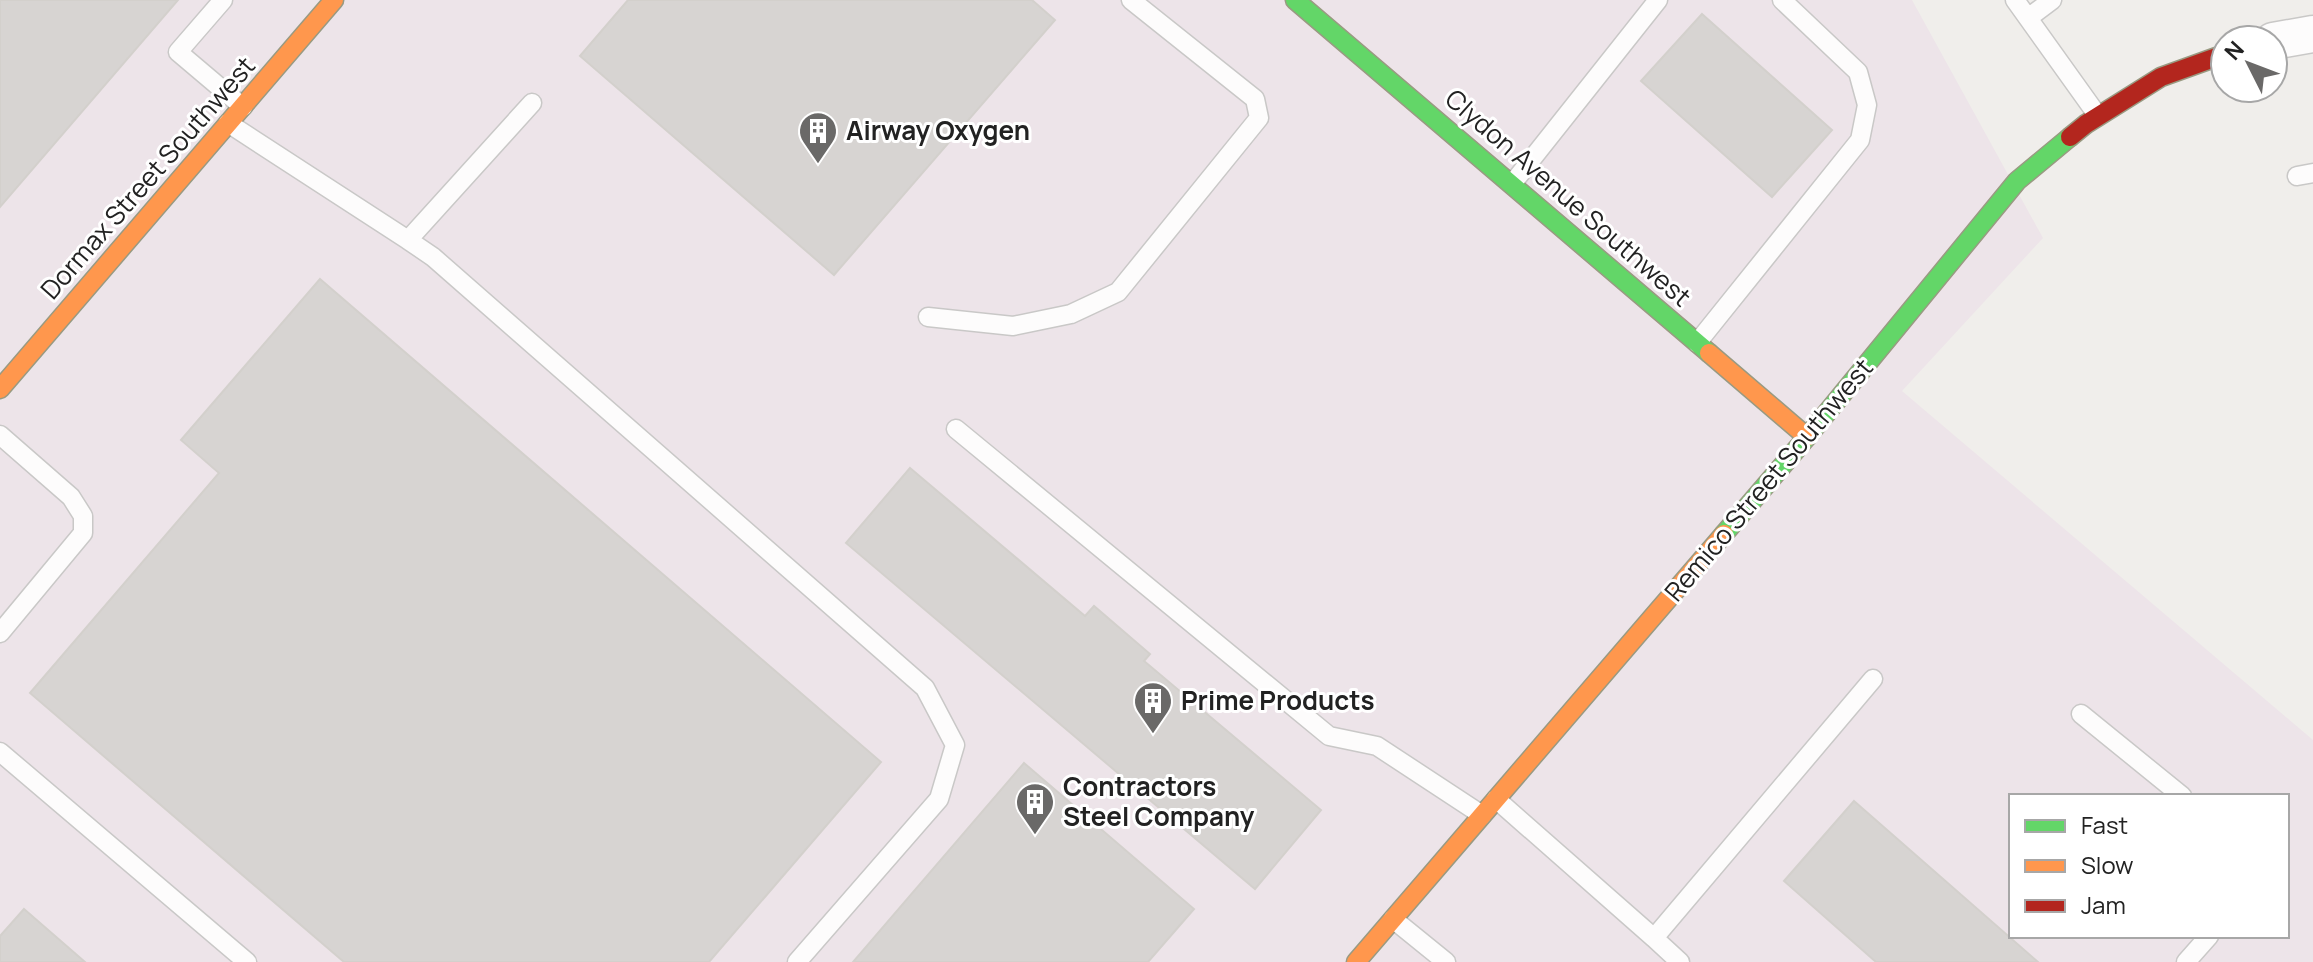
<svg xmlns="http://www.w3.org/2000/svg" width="2313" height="962" font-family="Manrope,sans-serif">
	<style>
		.industrial { fill: #ede4e9; fill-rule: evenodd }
		.building { fill: #d7d4d2; stroke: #d3d0cc; stroke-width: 2 }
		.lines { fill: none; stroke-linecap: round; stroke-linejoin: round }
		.lane-casing { stroke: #c9c8c7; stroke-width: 21 }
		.street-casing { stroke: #c9c8c7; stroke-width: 39 }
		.fast-casing { stroke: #999a82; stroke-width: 21 }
		.slow-casing { stroke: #999a82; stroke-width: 21 }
		.jam-casing { stroke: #999a82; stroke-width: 21 }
		.lane { stroke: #fdfcfc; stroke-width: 18 }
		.street { stroke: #fdfcfc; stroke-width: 36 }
		.fast { stroke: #63d668; stroke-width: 18 }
		.slow { stroke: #ff974d; stroke-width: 18 }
		.jam { stroke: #b3261e; stroke-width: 18 }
		.labels { text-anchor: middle; stroke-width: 6; stroke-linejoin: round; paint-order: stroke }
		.poi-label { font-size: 26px; font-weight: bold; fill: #222; stroke: #fff; text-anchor: start }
		.street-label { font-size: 26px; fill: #222; stroke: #fff }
	</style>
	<rect width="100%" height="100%" fill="#f0eeeb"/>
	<path class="industrial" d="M0,0H1912L2043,238L1902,391L2313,740V962H0ZM2011,796H2287V936H2011Z"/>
	<path class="building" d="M0,0H178L0,207Z
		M628,0H1032L1055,20L834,275L580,56Z
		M1702,14L1832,130L1772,197L1641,81Z
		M320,279L881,762L709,962H344L30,693L219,473L181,440Z
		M910,468L1085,616L1094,606L1150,654L1144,661L1321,810L1255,889L846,543Z
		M1024,763L1194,909L1148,962H853Z
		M1854,801L2038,962H1876L1784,881Z
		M24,909L85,962H0V936Z"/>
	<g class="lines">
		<defs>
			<path id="lane" d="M223,0L178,52L243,107
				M2015,0L2098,116
				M2028,18L2052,0
				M228,123L408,240L532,103
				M2297,176L2313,173
				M1512,184L1658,0
				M408,240L433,257L925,688L955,745L939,799L797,962
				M928,317L1013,326L1071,314L1118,292L1259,118L1255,99L1131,0
				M1697,343L1860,140L1867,105L1858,72L1782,0
				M956,429L1329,736L1377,746L1482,815
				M0,435L71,497L83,516V533L0,633
				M2081,714L2182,796
				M0,752L247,962
				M1496,799L1654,938L1873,679
				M1393,919L1446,962
				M1654,938L1680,962
				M2186,962L2209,936"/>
			<path id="street" d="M2273,41L2313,34"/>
			<path id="fast" d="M1295,0L1709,353
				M1724,534L1807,437L2017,181L2070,137"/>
			<path id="slow" d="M1709,353L1807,437
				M0,389L334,0
				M1356,962L1724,534"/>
			<path id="jam" d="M2070,137L2086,124L2161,77L2225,54"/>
		</defs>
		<use href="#lane" class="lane-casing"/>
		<use href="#street" class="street-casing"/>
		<use href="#fast" class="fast-casing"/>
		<use href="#slow" class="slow-casing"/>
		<use href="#jam" class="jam-casing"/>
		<use href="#lane" class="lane"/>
		<use href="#street" class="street"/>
		<use href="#fast" class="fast"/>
		<use href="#slow" class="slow"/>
		<use href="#jam" class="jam"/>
	</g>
	<defs>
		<symbol id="building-pin" viewBox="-11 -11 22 30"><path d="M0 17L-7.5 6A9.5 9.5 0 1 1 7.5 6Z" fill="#6a6968" stroke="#fff"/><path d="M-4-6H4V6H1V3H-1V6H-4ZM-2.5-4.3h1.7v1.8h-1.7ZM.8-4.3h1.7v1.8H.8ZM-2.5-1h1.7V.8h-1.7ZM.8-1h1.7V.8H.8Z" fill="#fff"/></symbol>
	</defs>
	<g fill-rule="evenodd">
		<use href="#building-pin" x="796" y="109" width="44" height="60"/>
		<use href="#building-pin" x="1131" y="679" width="44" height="60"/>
		<use href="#building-pin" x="1013" y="780" width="44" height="60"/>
	</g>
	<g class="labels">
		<g class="poi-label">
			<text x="846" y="140">Airway Oxygen</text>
			<text x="1181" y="710">Prime Products</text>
			<text x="1063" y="796">Contractors<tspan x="1063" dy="30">Steel Company</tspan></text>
		</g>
		<g class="street-label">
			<text transform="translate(148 178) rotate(-49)" y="9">Dormax Street Southwest</text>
			<text transform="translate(1568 198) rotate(41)" y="9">Clydon Avenue Southwest</text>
			<text transform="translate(1769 480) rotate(-50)" y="9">Remico Street Southwest</text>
		</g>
	</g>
	<rect x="2009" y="794" width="280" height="144" fill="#ffffff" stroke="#a7a7a7" stroke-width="2"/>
	<rect x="2025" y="820" width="40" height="12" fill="#63d668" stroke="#a7a7a7" stroke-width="2"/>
	<text x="2081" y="834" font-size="24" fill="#222222">Fast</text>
	<rect x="2025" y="860" width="40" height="12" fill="#ff974d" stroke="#a7a7a7" stroke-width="2"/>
	<text x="2081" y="874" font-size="24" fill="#222222">Slow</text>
	<rect x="2025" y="900" width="40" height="12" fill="#b3261e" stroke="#a7a7a7" stroke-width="2"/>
	<text x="2081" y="914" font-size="24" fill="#222222">Jam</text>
	<g transform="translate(2249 64) rotate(312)"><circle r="38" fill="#ffffff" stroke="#a7a7a7" stroke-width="2"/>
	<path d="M0-6L14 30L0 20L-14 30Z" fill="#6a6968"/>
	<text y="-12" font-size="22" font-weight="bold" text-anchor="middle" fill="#222222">N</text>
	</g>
</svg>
